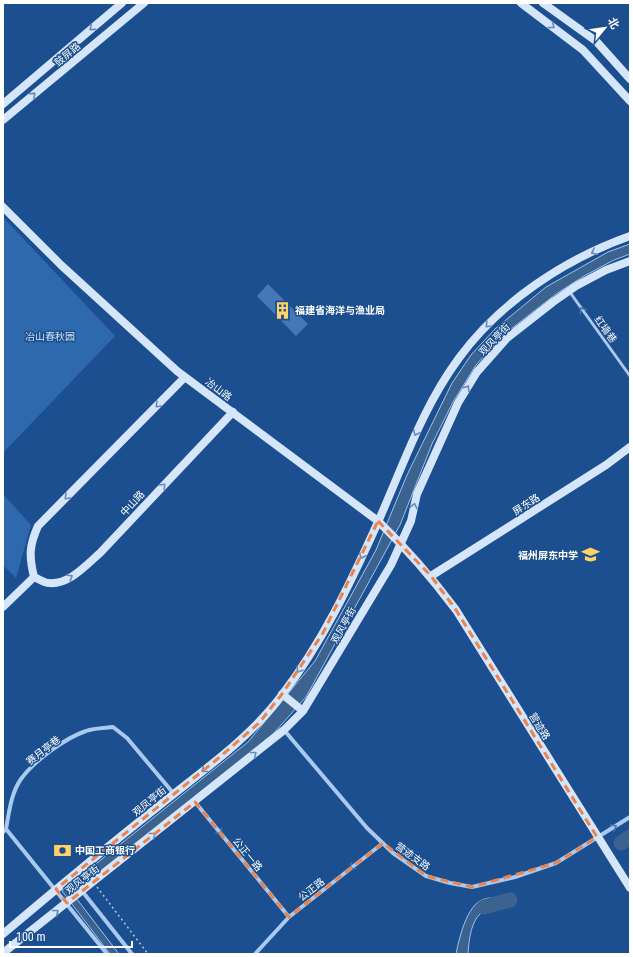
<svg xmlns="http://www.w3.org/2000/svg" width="633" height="957" font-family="'Roboto Condensed','Noto Sans SC',sans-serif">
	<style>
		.green { fill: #2e69ad }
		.water { fill: #3c6290; stroke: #9cc4f0 }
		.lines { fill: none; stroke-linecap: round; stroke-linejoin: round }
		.river { stroke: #3c6290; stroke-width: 15 }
		.building { fill: #4478b7 }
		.path { stroke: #a9c9ee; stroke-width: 1.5; stroke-dasharray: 2 3; stroke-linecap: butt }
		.lane { stroke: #a9c9ee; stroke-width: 3 }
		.street { stroke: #a9c9ee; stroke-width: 4 }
		.secondary { stroke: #d6e6fa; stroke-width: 8 }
		.oneway { stroke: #668bba }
		.oneway2 { stroke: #4674ac }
		.marked { fill: none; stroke: #ee8249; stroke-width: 3; stroke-dasharray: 8 5; stroke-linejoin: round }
		.labels { text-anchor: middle; stroke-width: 3; stroke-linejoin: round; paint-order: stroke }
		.street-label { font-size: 10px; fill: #fff; stroke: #1b4f8f }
		.poi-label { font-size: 10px; font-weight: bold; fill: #fff; stroke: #1b4f8f; text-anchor: start }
		.park-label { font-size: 10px; fill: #cfe3fa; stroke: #1b4f8f }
	</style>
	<rect width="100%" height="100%" fill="#1b4f8f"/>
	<path class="green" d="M3,217L115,336L3,453Z
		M3,494L31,525L16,578L3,565Z"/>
	<path class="water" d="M630,244V254L614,260L584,276L556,294L502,336L476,365L453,402L432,444L400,525L306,697L273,734L73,894L119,954H110L62,891L248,742L315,661L376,550L407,475L452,383L471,355L495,329L546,287L608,252Z
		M502,897L504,907C499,907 493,907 488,909C471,915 469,939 468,954H456C459,939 466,909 480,901C486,897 495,898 502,897Z"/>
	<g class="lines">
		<path class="river" d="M621,843L630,837
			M484,907L510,900"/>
	</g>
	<path class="building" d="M268,284L308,324L296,336L257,296Z"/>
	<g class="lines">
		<path class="path" d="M97,887L148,954"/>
		<path class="lane" d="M569,291L630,376"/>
		<path class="street" d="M284,730L367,828L393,853L426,876L450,883L472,887L515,877L556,863L630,817
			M195,802L289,917
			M6,829L107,954
			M3,832L6,829C9,813 11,793 21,779C34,761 65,738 86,731C94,728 105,728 113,727L127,738L174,794
			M82,891L132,954
			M255,954L289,917L383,843"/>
		<path class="secondary" d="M521,3L583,50L630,101
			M543,3L596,41L630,79
			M3,104L122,3
			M3,120L144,3
			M3,207L61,265L177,371L378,521C407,549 432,578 456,610L630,888
			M431,576L606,465L630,447
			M34,577C39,579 44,583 49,583C69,585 86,565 100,553L233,412
			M34,577C29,556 29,546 38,526L185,377
			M3,607L34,577
			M282,694L303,711
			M3,934C55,890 107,847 160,805C202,771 249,739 282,695C322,643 351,582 378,522C403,466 422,408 459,358C500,302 565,259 630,236
			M3,953L284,730L303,711L391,565L411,521L417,494L458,403L477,372L507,338L553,302L576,286L606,270L630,261"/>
	</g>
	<defs><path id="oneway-chevron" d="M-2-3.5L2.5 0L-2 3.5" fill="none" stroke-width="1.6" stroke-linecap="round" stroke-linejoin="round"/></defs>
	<g class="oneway">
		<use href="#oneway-chevron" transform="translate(552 26) rotate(37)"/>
		<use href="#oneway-chevron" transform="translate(92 28) rotate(140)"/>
		<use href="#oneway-chevron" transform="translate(33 95) rotate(-40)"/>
		<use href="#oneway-chevron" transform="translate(594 252) rotate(153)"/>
		<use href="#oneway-chevron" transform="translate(488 325) rotate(134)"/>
		<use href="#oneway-chevron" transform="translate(467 388) rotate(-58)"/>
		<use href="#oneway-chevron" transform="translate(158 405) rotate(135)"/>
		<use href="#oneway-chevron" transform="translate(416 433) rotate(116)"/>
		<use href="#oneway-chevron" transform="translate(163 486) rotate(-47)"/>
		<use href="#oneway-chevron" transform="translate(67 497) rotate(135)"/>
		<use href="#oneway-chevron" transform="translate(414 506) rotate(-78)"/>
		<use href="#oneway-chevron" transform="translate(362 556) rotate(115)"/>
		<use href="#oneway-chevron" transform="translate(70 577) rotate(-32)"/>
		<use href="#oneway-chevron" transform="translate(299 670) rotate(123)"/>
		<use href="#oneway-chevron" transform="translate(254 754) rotate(-39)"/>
		<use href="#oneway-chevron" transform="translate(204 770) rotate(141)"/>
		<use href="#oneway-chevron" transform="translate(153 835) rotate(-39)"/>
		<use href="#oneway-chevron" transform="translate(56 912) rotate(-38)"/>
	</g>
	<g class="oneway2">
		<use href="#oneway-chevron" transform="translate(582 310) rotate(-126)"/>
		<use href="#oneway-chevron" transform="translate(614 827) rotate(-32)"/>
		<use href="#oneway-chevron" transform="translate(220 832) rotate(51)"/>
		<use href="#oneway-chevron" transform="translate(352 867) rotate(142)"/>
	</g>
	<path class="marked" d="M378,521L431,576L456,610L597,837L556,863L472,887L426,876L383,843L289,917L195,802L67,903L56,889L215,761L259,723L282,694L323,633Z"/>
	<defs>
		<symbol id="building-bare" viewBox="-9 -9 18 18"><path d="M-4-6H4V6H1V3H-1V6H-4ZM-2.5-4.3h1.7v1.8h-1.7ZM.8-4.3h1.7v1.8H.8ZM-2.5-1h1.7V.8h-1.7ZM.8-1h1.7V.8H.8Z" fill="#ffd166" stroke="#1b4f8f" stroke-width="2.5" paint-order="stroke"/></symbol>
		<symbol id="school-bare" viewBox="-9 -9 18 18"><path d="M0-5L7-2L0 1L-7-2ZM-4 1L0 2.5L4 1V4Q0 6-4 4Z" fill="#ffd166" stroke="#1b4f8f" stroke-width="2.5" paint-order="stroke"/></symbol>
		<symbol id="bank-bare" viewBox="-9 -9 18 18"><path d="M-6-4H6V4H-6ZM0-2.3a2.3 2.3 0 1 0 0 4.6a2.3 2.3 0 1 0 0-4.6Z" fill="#ffd166" stroke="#1b4f8f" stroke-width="2.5" paint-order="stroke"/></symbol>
	</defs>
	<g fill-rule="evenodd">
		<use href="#building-bare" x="270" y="298" width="25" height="25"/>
		<use href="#school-bare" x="578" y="542" width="25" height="25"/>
		<use href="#bank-bare" x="50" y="838" width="25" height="25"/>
	</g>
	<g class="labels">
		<g class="street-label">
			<text transform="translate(67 54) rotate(-40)" y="4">鼓屏路</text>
			<text transform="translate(606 329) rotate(54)" y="4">红墙巷</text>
			<text transform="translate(494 339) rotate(-46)" y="4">观风亭街</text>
			<text transform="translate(219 389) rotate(37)" y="4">冶山路</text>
			<text transform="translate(132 503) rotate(-47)" y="4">中山路</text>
			<text transform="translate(526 504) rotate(-33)" y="4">屏东路</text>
			<text transform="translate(343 625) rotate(-61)" y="4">观风亭街</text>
			<text transform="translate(540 726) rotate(58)" y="4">营迹路</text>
			<text transform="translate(43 750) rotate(-38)" y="4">赛月亭巷</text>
			<text transform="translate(149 801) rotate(-39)" y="4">观凤亭街</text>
			<text transform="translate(248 854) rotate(51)" y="4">公正一路</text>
			<text transform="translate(413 856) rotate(36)" y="4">营迹支路</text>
			<text transform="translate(82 879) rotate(-38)" y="4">观风亭街</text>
			<text transform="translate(311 889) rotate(-38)" y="4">公正路</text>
		</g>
		<g class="poi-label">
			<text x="295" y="314">福建省海洋与渔业局</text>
			<text x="578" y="559" text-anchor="end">福州屏东中学</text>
			<text x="75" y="854">中国工商银行</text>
		</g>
		<g class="park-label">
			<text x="50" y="340">冶山春秋园</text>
		</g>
	</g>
	<rect width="633" height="957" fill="none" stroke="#ffffff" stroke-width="8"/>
	<g transform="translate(605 28) rotate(61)" stroke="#1b4f8f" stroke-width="3" paint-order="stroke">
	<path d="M0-3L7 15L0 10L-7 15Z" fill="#ffffff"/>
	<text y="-6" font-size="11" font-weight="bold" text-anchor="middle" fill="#ffffff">北</text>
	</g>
	<path d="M10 941v6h122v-6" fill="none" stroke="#ffffff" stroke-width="2"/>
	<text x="16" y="941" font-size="12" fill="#ffffff" stroke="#1b4f8f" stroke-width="3" paint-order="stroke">100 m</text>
</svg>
